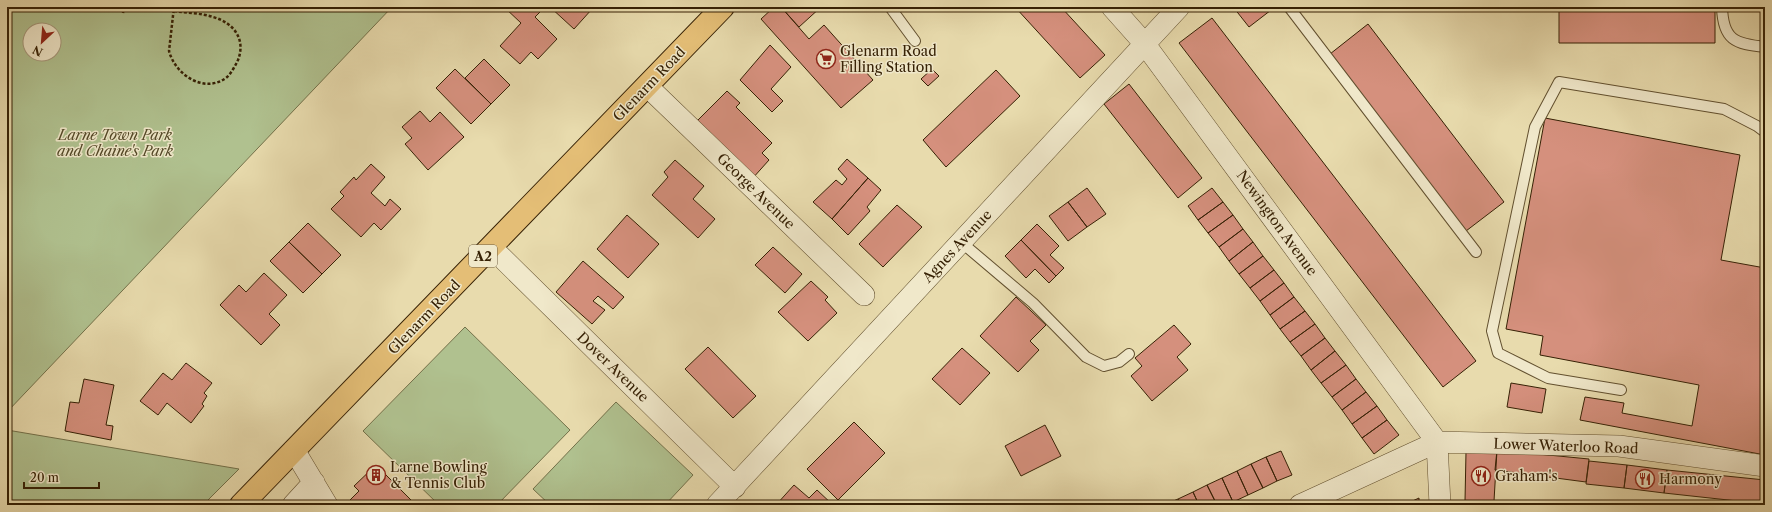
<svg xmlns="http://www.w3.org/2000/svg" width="1772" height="512" font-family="'Libre Caslon Text',serif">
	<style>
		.green { fill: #b0c18f; stroke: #73714a; fill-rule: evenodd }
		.building { fill: #d5907d; stroke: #362105 }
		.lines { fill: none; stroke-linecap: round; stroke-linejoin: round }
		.lane-casing { stroke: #62502f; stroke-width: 12 }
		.street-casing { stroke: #62502f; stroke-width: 22 }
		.primary-casing { stroke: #362105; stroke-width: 24 }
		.path { stroke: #362105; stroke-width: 2.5; stroke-dasharray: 3 2; stroke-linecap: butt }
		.lane { stroke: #f0e8ca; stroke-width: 10 }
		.street { stroke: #f0e8ca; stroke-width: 21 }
		.primary { stroke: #e4be76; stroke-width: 22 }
		.labels { text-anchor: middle; stroke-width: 3; stroke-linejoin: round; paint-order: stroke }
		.shield { fill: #f0e8ca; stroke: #6e5d40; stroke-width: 1 }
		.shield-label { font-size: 13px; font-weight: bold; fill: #362105 }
		.poi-label { font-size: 14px; fill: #362105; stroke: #f0e8ca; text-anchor: start }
		.street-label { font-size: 14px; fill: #362105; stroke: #f0e8ca }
		.park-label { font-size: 14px; font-style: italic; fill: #544928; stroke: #f0e8ca }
	</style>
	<rect width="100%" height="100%" fill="#e8dbad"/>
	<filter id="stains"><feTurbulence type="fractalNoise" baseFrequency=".005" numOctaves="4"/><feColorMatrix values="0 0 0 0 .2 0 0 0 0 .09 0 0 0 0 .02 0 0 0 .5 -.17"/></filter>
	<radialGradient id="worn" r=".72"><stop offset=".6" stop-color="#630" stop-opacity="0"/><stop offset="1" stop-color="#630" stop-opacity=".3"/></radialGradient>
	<path class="green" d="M7,7H392L7,412ZM30,30H54V54H30Z
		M465,327L570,430L497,505H439L363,431Z
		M616,402L693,475L665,505H550L533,489Z
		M7,430L239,469L203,505H7Z"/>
	<path class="building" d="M504,7H535L540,12L535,17L557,39L538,59L531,52L520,64L500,46L521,23Z
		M550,7H590L592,9L574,29Z
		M774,7H781L809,39L824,25L873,80L841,108L761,19Z
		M781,7H821L799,27Z
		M1015,7H1061L1105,55L1080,78Z
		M1235,7H1275L1249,27L1234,8Z
		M1559,7H1715V43H1559Z
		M1212,18L1476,361L1443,387L1179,43Z
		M1368,24L1504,202L1466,231L1330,54Z
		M770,45L791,67L771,89L783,101L772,112L740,80Z
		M484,59L510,85L491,104L465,78Z
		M455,69L491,104L471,124L436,88Z
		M932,69L939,76L928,86L921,79Z
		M996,70L1020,96L946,167L923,140Z
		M1129,84L1202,178L1178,198L1104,104Z
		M727,91L740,103L736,107L772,143L762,153L769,160L752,179L696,122Z
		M420,111L430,122L440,112L464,137L428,170L405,144L412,138L402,127Z
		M1545,118L1740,155L1721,260L1765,268V455L1580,420L1585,397L1624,403L1622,413L1692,426L1699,385L1540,355L1543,336L1506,329Z
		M847,159L868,178L832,219L813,202L836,180L842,185L847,179L838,169Z
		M675,160L704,186L693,199L715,219L698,238L652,195L668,177L664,172Z
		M371,164L385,177L371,193L385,206L390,199L401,209L381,230L374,223L361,237L331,209L344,196L340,192L354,177L356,180Z
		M868,178L881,190L867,207L870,211L848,235L832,219Z
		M1087,188L1106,214L1087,227L1068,202Z
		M1212,188L1223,202L1198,220L1188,206Z
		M1068,202L1087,227L1068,241L1049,216Z
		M1223,202L1233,215L1208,233L1198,220Z
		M897,205L922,227L883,267L859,244Z
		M627,215L659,244L628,278L597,249Z
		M1233,215L1243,229L1219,247L1208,233Z
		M308,223L341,255L322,274L289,242Z
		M1037,224L1059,246L1050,255L1064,268L1056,276L1021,240Z
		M1243,229L1253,242L1229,261L1219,247Z
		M1021,240L1056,276L1049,283L1035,269L1026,278L1005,256Z
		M289,242L322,274L303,293L270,261Z
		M1253,242L1263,256L1239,274L1229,261Z
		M773,247L802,274L785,293L755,265Z
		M1263,256L1274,270L1250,288L1239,274Z
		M583,261L624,297L613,309L598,296L593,301L605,310L592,324L556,292Z
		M1274,270L1284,283L1260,301L1250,288Z
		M264,273L287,295L269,314L280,325L261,345L220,305L239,285L246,292Z
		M811,281L828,297L825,300L837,313L808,341L778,312Z
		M1284,283L1294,297L1270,315L1260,301Z
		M1016,297L1046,325L1030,341L1039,350L1018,372L980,336Z
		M1294,297L1305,311L1280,329L1270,315Z
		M1305,311L1315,324L1290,342L1280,329Z
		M1315,324L1325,338L1301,356L1290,342Z
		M1174,325L1191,344L1177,357L1188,370L1152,401L1131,376L1142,366L1135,358Z
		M1325,338L1335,351L1311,370L1301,356Z
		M708,347L756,396L733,418L685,369Z
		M962,348L990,373L960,405L932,379Z
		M1335,351L1346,365L1321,383L1311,370Z
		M186,363L212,383L204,393L207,396L202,404L204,406L191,423L167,403L158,415L140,401L163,373L172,380Z
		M1346,365L1356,379L1332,397L1321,383Z
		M84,379L114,385L106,425L113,426L111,440L65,431L70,402L79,403Z
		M1356,379L1366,392L1342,410L1332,397Z
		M1511,383L1546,389L1542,413L1507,407Z
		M1366,392L1377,406L1352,424L1342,410Z
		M1377,406L1387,420L1362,438L1352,424Z
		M1387,420L1399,435L1374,454L1362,438Z
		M854,422L885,453L838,500L807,469Z
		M1045,425L1061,456L1021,476L1005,446Z
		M1497,450L1589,459L1586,482L1495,470Z
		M1497,450L1494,501H1465L1466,452Z
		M1281,451L1292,475L1277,481L1266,457Z
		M1266,457L1277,481L1263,488L1251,464Z
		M1589,461L1627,465L1624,488L1586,484Z
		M1251,464L1263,488L1248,495L1237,471Z
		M376,465L416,505H345L359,491L354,486Z
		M1627,465L1667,470L1664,493L1624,488Z
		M1667,470L1765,480V504L1664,493Z
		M1237,471L1248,495L1233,502L1222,478Z
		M1222,478L1233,502L1226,505H1217L1207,485Z
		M794,485L809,498L817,490L833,505H776Z
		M1207,485L1217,505H1199L1193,492Z
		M1193,492L1199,505H1181L1178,499Z
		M1419,498V505H1404Z
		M1178,499L1181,505H1164Z"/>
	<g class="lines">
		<defs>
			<path id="lane" d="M890,7L915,41
				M1289,7L1476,252
				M1722,7C1723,40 1735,44 1765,47
				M961,242L1033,303L1086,357L1104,366L1119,362L1129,354
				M1621,390L1548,378L1498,353L1492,331L1535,127L1559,82L1724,109L1757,126L1765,132"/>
			<path id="street" d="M1112,7L1144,43L1437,442
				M647,86L864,295
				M491,247L735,487
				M1437,442L1440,505
				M294,450L327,505
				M293,505L314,482
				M717,505L1179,7
				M1300,505L1437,442L1619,446L1765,466"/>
			<path id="primary" d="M241,505L723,7"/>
		</defs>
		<use href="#lane" class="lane-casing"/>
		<use href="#street" class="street-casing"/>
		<use href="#primary" class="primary-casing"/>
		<path class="path" d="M174,11C187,13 201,13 213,17C234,23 246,39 238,60C235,66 231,74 226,78C203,94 175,74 169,51L174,7
			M123,13L124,7"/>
		<use href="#lane" class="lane"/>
		<use href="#street" class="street"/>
		<use href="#primary" class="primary"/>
	</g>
	<defs>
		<symbol id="supermarket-ring" viewBox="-11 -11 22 22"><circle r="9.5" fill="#f0e8ca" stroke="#8f2418" stroke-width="1.5"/><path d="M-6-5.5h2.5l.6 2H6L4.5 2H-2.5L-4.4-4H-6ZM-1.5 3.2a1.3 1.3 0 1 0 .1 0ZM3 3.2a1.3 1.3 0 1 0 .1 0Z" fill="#8f2418"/></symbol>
		<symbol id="building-ring" viewBox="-11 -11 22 22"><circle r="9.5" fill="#f0e8ca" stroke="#8f2418" stroke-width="1.5"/><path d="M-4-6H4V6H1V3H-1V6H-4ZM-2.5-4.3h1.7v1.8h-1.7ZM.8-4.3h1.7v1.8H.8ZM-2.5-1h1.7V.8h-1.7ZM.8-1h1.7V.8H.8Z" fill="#8f2418"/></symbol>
		<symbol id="restaurant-ring" viewBox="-11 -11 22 22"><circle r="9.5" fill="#f0e8ca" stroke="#8f2418" stroke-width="1.5"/><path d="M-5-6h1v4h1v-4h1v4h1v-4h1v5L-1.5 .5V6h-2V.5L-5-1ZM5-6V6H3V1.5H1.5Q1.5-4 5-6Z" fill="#8f2418"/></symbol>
	</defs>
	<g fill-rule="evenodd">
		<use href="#supermarket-ring" x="815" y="48" width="22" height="22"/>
		<use href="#building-ring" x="365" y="464" width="22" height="22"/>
		<use href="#restaurant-ring" x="1470" y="465" width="22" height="22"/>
		<use href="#restaurant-ring" x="1634" y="468" width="22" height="22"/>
	</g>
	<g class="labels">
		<rect class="shield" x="469" y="245" width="28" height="22" rx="3"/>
		<g class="shield-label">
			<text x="483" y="261">A2</text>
		</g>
		<g class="poi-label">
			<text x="840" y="56">Glenarm Road<tspan x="840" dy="16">Filling Station</tspan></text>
			<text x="390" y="472">Larne Bowling<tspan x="390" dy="16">&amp; Tennis Club</tspan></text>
			<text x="1495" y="481">Graham's</text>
			<text x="1659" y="484">Harmony</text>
		</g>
		<g class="street-label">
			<text transform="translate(649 84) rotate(-46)" y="5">Glenarm Road</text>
			<text transform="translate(756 191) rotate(44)" y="5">George Avenue</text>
			<text transform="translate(1277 223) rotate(54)" y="5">Newington Avenue</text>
			<text transform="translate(957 246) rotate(-47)" y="5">Agnes Avenue</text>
			<text transform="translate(424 317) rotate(-46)" y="5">Glenarm Road</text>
			<text transform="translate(613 367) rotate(44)" y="5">Dover Avenue</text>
			<text transform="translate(1566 446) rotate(2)" y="5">Lower Waterloo Road</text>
		</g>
		<g class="park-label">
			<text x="115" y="140">Larne Town Park<tspan x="115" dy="16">and Chaine's Park</tspan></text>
		</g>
	</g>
	<rect width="1772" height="512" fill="none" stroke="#e8dbad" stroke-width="24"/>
	<rect x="8" y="8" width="1756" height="496" fill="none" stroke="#362105" stroke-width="2"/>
	<rect x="12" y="12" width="1748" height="488" fill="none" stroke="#362105"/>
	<g transform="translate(42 42) rotate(206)"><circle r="19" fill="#f0e8ca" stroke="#a6987b"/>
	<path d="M0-3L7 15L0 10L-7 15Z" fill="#8f2418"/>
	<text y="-6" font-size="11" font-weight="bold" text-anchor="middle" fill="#362105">N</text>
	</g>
	<path d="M24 482v6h75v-6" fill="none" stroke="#362105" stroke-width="2"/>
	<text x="30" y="482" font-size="12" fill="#362105" stroke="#f0e8ca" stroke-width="3" paint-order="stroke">20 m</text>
	<rect width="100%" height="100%" filter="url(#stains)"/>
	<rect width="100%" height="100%" fill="url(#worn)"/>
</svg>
